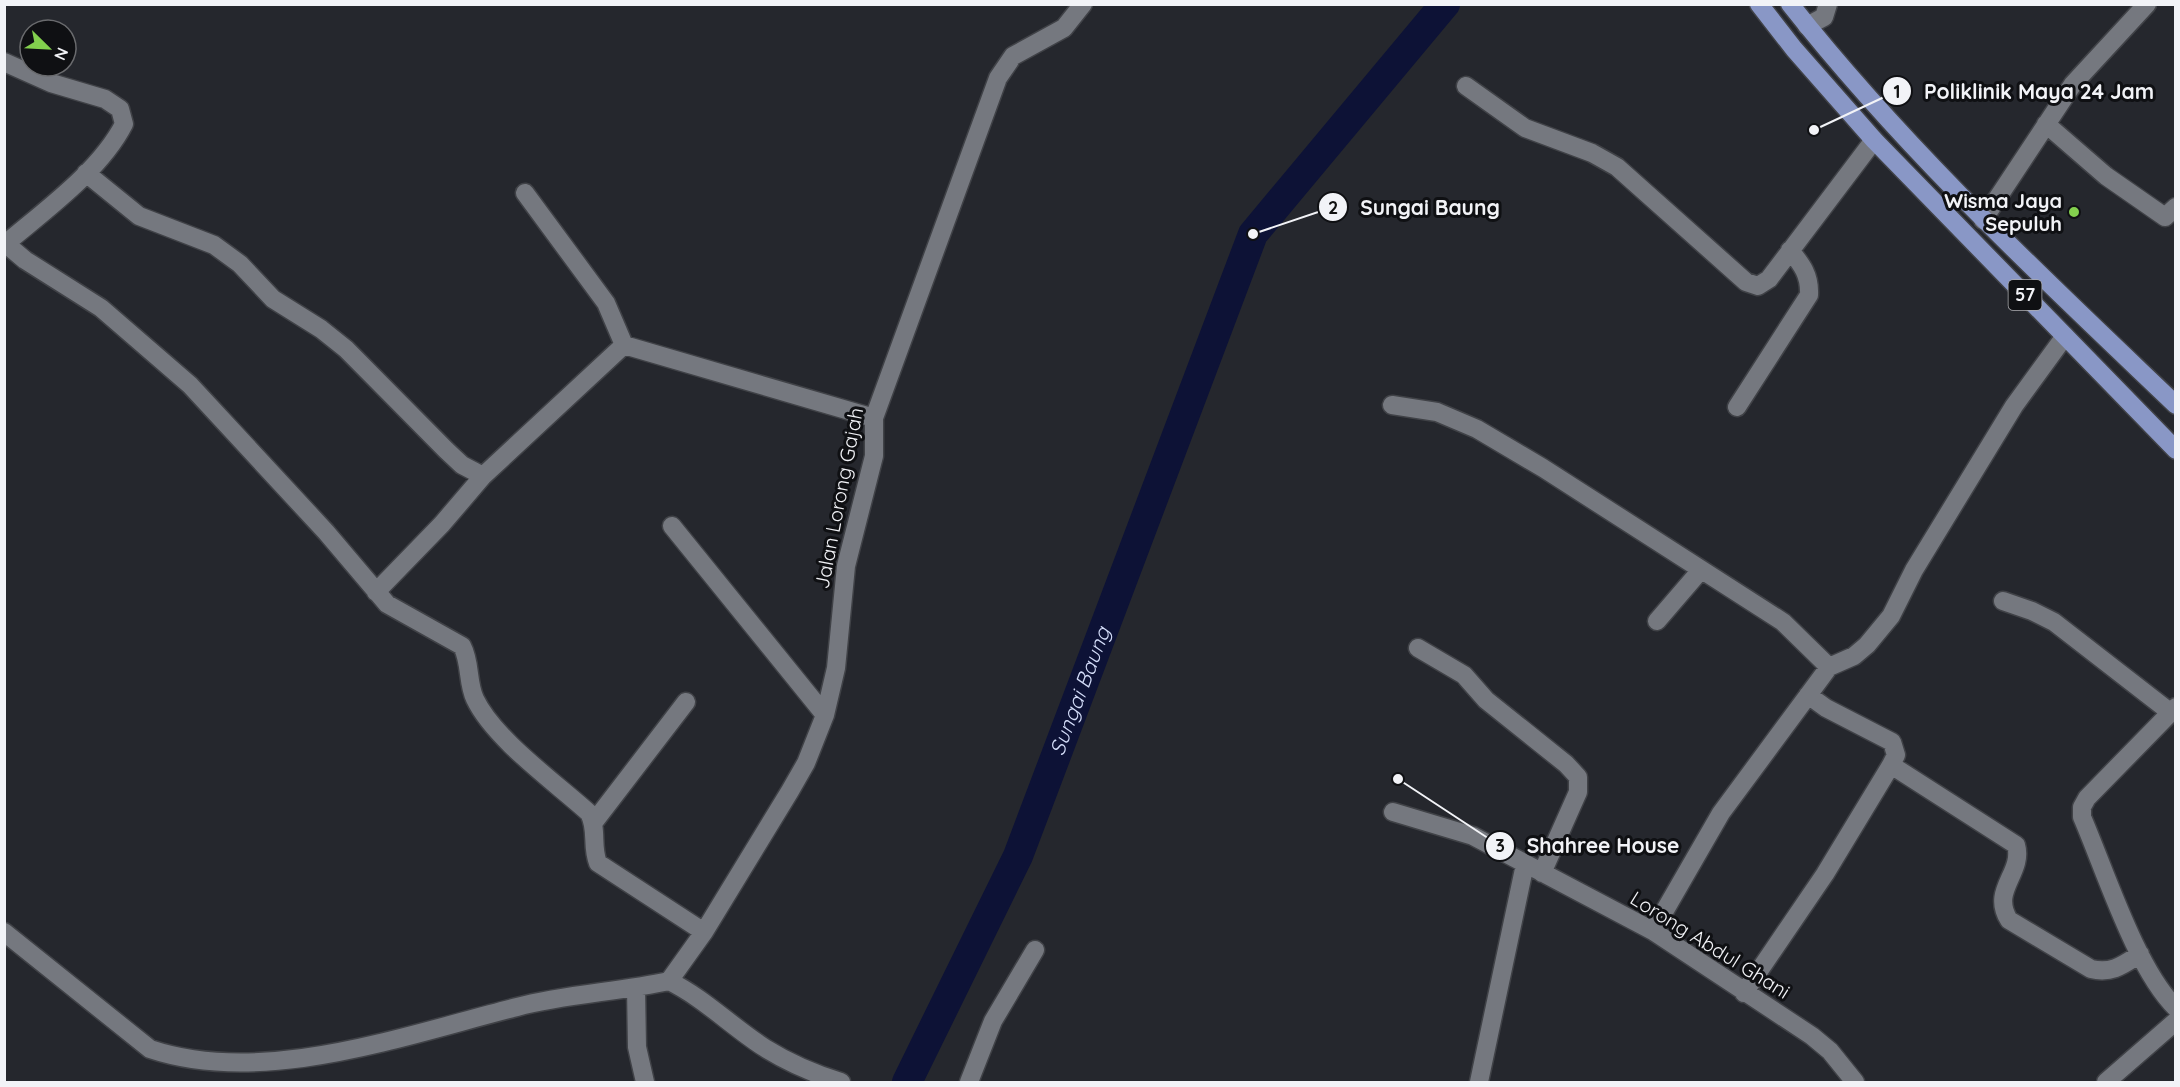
<svg xmlns="http://www.w3.org/2000/svg" width="2180" height="1087" font-family="Quicksand,sans-serif">
	<style>
		.lines { fill: none; stroke-linecap: round; stroke-linejoin: round }
		.river { stroke: #0d1236; stroke-width: 30 }
		.minor-casing { stroke: #404247; stroke-width: 21 }
		.major-casing { stroke: #404247; stroke-width: 21 }
		.minor { stroke: #75787f; stroke-width: 18 }
		.major { stroke: #8997c6; stroke-width: 18 }
		.poi-dot { fill: #83d04e; stroke: #0f1013; stroke-width: 2 }
		.labels { text-anchor: middle; stroke-width: 6; stroke-linejoin: round; paint-order: stroke }
		.shield { fill: #0f1013; stroke: #aeafb3; stroke-width: 1.5 }
		.shield-label { font-size: 18px; font-weight: bold; fill: #f2f3f7 }
		.poi-label { font-size: 20px; font-weight: bold; fill: #f2f3f7; stroke: #0f1013; text-anchor: end }
		.street-label { font-size: 20px; fill: #f2f3f7; stroke: #0f1013 }
		.water-label { font-size: 21px; font-style: italic; fill: #d4ddf9; stroke: #0f1013 }
		.leader { fill: none; stroke: #f2f3f7; stroke-width: 2 }
		.callout-dot { fill: #f2f3f7; stroke: #0f1013; stroke-width: 2 }
		.mark-label { font-size: 18px; text-anchor: middle; font-weight: bold; fill: #111 }
		.callout-label { font-size: 21px; text-anchor: middle; font-weight: bold; fill: #f2f3f7; stroke: #0f1013; stroke-width: 6; stroke-linejoin: round; paint-order: stroke }
	</style>
	<rect width="100%" height="100%" fill="#25272d"/>
	<g class="lines">
		<path class="river" id="s1" d="M907,1082L1018,856L1253,234L1445,4"/>
		<defs>
			<path id="minor" d="M1807,26L1824,17L1828,4
				M4,62L51,83L105,99L120,109L124,124C100,171 44,211 4,245
				M1466,86L1525,128L1592,153L1617,167L1746,282L1758,286L1769,279L1874,140
				M2046,124L2106,176L2165,217L2176,207
				M86,173L139,216L214,245L240,264L273,299L321,329L346,349L446,450L462,465L483,476L624,345L606,303L525,193
				M1983,220L2073,84L2147,4
				M6,244L25,260L101,308L190,385L326,532L387,604L462,646C471,663 467,682 475,699C494,739 556,783 589,813C598,829 591,846 598,863L704,932
				M624,345L874,418
				M1392,405L1437,412L1477,429L1543,468L1783,622L1829,667
				M1737,407L1809,295C1810,275 1802,265 1790,250
				M672,526L825,715
				M376,592L442,524L483,476
				M2003,601L2032,611L2054,622L2170,712
				M1657,621L1700,571
				M1418,648L1464,675L1486,700L1566,764L1578,777V792L1542,873
				M1808,695L1826,708L1892,742L1896,755L1891,765L2016,845C2024,873 1990,890 2009,920L2091,969C2112,974 2123,965 2140,954
				M2176,707L2087,798L2082,807V817C2105,870 2136,969 2176,1008
				M1393,812L1473,836L1653,931L1812,1036L1830,1051L1855,1082
				M594,822L686,702
				M1653,931L1721,813L1829,667L1854,656L1867,645L1891,616L1914,570L2014,406L2065,336
				M4,932L150,1049C263,1087 402,1036 517,1007C566,994 619,992 669,981C704,998 732,1027 765,1048C789,1063 815,1074 841,1082
				M669,981L704,932L790,791L806,763L825,715L836,668L846,566L874,456V418L998,78L1013,56L1064,28L1083,4
				M636,988L637,1047L645,1082
				M1744,993L1825,874L1891,765
				M969,1082L993,1021L1035,950
				M1479,1082L1525,864
				M2106,1082L2176,1021"/>
			<path id="major" d="M1759,4L1794,49L1874,140L2176,450
				M1790,4C1905,150 2042,277 2176,405"/>
		</defs>
		<use href="#minor" class="minor-casing"/>
		<use href="#major" class="major-casing"/>
		<use href="#minor" class="minor"/>
		<use href="#major" class="major"/>
	</g>
	<circle class="poi-dot" cx="2074" cy="212" r="6"/>
	<g class="labels">
		<rect class="shield" x="2008.5" y="280" width="33" height="30" rx="4.5"/>
		<g class="shield-label">
			<text x="2025" y="301">57</text>
		</g>
		<g class="poi-label">
			<text x="2062" y="208">Wisma Jaya<tspan x="2062" dy="23">Sepuluh</tspan></text>
		</g>
		<g class="street-label">
			<text transform="translate(839 498) rotate(-79)" y="7">Jalan Lorong Gajah</text>
			<text transform="translate(1710 945) rotate(32)" y="7">Lorong Abdul Ghani</text>
		</g>
		<g class="water-label">
			<text dy="7" stroke="none"><textPath href="#s1" startOffset="428">Sungai Baung</textPath></text>
		</g>
	</g>
	<path class="leader" d="M1814 130L1897 91M1253 234L1333 207M1398 779L1500 846"/>
	<g class="callout-dot">
		<circle cx="1814" cy="130" r="6"/>
		<circle cx="1253" cy="234" r="6"/>
		<circle cx="1398" cy="779" r="6"/>
		<circle cx="1897" cy="91" r="15"/>
		<circle cx="1333" cy="207" r="15"/>
		<circle cx="1500" cy="846" r="15"/>
	</g>
	<g class="mark-label">
		<text x="1897" y="98">1</text>
		<text x="1333" y="214">2</text>
		<text x="1500" y="852">3</text>
	</g>
	<g class="callout-label">
		<text x="2039" y="99">Poliklinik Maya 24 Jam</text>
		<text x="1430" y="215">Sungai Baung</text>
		<text x="1603" y="853">Shahree House</text>
	</g>
	<rect width="2180" height="1087" fill="none" stroke="#f2f3f7" stroke-width="12"/>
	<g transform="translate(48 48) rotate(114)"><circle r="28" fill="#0f1013" stroke="#6a6b6e" stroke-width="1.5"/>
	<path d="M0-4.5L10 22L0 15L-10 22Z" fill="#83d04e"/>
	<text y="-9" font-size="16" font-weight="bold" text-anchor="middle" fill="#f2f3f7">N</text>
	</g>
</svg>
